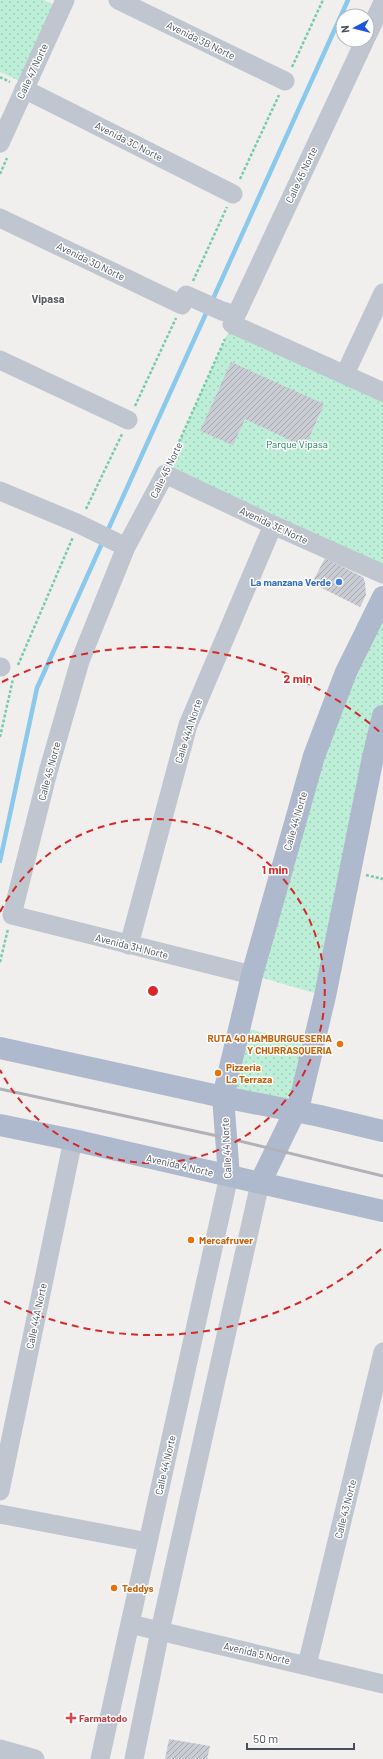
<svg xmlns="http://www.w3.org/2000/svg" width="383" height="1759" font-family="Barlow,sans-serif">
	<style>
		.grass { fill: url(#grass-dots) }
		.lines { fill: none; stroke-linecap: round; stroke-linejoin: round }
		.stream { stroke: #8ac9eb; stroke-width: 4.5 }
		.building { fill: url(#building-hatch) }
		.path { stroke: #75ccae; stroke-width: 2.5; stroke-dasharray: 3 2; stroke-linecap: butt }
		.minor { stroke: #bfc6d0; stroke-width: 19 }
		.major { stroke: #aeb9cd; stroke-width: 22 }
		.rail { stroke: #b0b2b8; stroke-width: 3 }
		.ring { fill: none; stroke: #d62828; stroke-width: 2; stroke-dasharray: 7 5 }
		.shop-dot { fill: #3f7fe0; stroke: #fff; stroke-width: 1.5 }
		.food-dot { fill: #e8710a; stroke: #fff; stroke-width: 1.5 }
		.health-dot { fill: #e0444e; stroke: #fff; stroke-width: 1.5 }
		.labels { text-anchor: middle; stroke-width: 3; stroke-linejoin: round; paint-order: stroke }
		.street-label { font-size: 10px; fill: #464e5b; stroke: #fff }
		.park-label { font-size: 10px; fill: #187c58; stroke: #fff }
		.shop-label { font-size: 10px; font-weight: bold; fill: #366cbe; stroke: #fff; text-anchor: end }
		.food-label { font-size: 10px; font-weight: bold; fill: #c56008; stroke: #fff; text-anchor: start }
		.health-label { font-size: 10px; font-weight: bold; fill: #be3a42; stroke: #fff; text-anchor: start }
		.neighbourhood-label { font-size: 11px; font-weight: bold; fill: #5b5d63; stroke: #fff }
		.centre { fill: #d62828; stroke: #fff; stroke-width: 2 }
		.ring-label { font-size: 12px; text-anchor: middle; font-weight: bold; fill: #d62828; stroke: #fff; stroke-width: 3; stroke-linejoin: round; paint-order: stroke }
	</style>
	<defs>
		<pattern id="grass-dots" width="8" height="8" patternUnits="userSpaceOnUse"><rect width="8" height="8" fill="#bdeed7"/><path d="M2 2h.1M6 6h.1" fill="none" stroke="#a4cebb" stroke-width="1.8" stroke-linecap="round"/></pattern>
		<pattern id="building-hatch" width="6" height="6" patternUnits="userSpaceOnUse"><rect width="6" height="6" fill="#caccd4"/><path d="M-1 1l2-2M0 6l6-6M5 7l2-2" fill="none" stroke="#a6a8af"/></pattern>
	</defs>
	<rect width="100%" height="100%" fill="#f1eeee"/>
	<path class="grass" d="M0,0H44L59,7L24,83L0,72Z
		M232,324L383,392V574L165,474Z
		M383,597V716L325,996L252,975L314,756Z
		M239,1027L314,1045L300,1101L223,1097Z"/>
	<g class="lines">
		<path class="stream" d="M212,301L348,0
			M107,532L208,309
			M0,861L37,688L103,541"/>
	</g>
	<path class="building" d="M231,362L324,404L305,447L245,419L233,445L200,431Z
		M325,558L363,577L365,582L366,595L360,607L312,583Z
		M169,1739L210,1746L207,1759H165Z"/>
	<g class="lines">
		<path class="path" d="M292,67L323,0
			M0,77L10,82
			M0,174L7,158
			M240,179L279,95
			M193,281L227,207
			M135,406L176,318
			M171,460L225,339
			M86,509L122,434
			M18,665L73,537
			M0,737L13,679
			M366,875L383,879
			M0,962L8,929"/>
		<path class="minor" d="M118,0L285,81
			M367,36L383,2
			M365,40L232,324L383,392
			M24,89L233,194
			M0,143L65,0
			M0,218L182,305
			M186,295L222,311L236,315
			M0,360L128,420
			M345,374L383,293
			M0,491L79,524L126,547
			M0,667H1
			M129,945L188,725L273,525
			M252,975L12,915L48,772L80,661L126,547L165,474L273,525L383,574
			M0,1491L73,1140
			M0,1514L148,1542
			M130,1624L383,1684
			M307,1665L383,1352
			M0,1749L35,1759
			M100,1759L229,1176
			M134,1759L160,1631L260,1183"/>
		<path class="major" d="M0,1048L223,1097L320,1116L383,1131
			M0,1125L73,1140L383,1211
			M229,1176L223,1097L252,975L314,756L346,672L383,597
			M260,1183L300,1101L325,996L373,757L383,716"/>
		<path class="rail" d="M0,1089L227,1138L383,1176"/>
	</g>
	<g class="ring">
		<path d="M0 912A172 172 0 1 1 0 1070"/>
		<path d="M381 1249A344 344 0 0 1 2 1300M2 682A344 344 0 0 1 381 733"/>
	</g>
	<circle class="shop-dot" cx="339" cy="582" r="4"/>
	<g class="food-dot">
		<circle cx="340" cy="1044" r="4"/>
		<circle cx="218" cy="1073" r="4"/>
		<circle cx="191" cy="1240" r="4"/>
		<circle cx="114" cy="1588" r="4"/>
	</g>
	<path class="health-dot" d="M69 1712h4v4h4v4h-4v4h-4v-4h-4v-4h4z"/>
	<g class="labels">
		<g class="street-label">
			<text transform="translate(201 40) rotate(26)" y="4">Avenida 3B Norte</text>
			<text transform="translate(32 71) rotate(-65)" y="4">Calle 47 Norte</text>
			<text transform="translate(129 141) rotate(27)" y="4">Avenida 3C Norte</text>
			<text transform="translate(301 175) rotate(-65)" y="4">Calle 45 Norte</text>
			<text transform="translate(91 261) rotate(26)" y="4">Avenida 3D Norte</text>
			<text transform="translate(166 470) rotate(-64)" y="4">Calle 45 Norte</text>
			<text transform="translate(274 525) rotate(25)" y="4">Avenida 3E Norte</text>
			<text transform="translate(188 731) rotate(-72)" y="4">Calle 44A Norte</text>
			<text transform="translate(49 771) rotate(-75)" y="4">Calle 45 Norte</text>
			<text transform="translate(295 821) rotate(-74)" y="4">Calle 44 Norte</text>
			<text transform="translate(132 946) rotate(14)" y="4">Avenida 3H Norte</text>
			<text transform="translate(226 1148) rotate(-93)" y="4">Calle 44 Norte</text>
			<text transform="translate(180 1165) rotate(13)" y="4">Avenida 4 Norte</text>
			<text transform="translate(36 1316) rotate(-78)" y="4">Calle 44A Norte</text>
			<text transform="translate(165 1465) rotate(-77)" y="4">Calle 44 Norte</text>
			<text transform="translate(345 1509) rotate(-76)" y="4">Calle 43 Norte</text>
			<text transform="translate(257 1653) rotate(13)" y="4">Avenida 5 Norte</text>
		</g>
		<g class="park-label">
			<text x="297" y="448">Parque Vipasa</text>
		</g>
		<g class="shop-label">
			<text x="331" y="586">La manzana Verde</text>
		</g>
		<g class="food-label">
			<text x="332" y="1042" text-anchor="end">RUTA 40 HAMBURGUESERIA<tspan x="332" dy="12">Y CHURRASQUERIA</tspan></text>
			<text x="226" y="1071">Pizzeria<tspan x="226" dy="12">La Terraza</tspan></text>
			<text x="199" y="1244">Mercafruver</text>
			<text x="122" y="1592">Teddys</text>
		</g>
		<g class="health-label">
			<text x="79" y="1722">Farmatodo</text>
		</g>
		<g class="neighbourhood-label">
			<text x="48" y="303">Vipasa</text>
		</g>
	</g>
	<circle cx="153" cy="991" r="6" class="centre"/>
	<g class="ring-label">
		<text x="298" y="683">2 min</text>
		<text x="275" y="874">1 min</text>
	</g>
	<g transform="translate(355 28) rotate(263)"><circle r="19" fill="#ffffff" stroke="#b5b8bd"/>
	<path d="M0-3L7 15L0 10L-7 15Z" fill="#1b54de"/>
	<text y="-6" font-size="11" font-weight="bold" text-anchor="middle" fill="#464e5b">N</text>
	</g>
	<path d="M247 1743v6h107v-6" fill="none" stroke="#464e5b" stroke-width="2"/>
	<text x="253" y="1743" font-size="12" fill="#464e5b" stroke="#ffffff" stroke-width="3" paint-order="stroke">50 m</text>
</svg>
